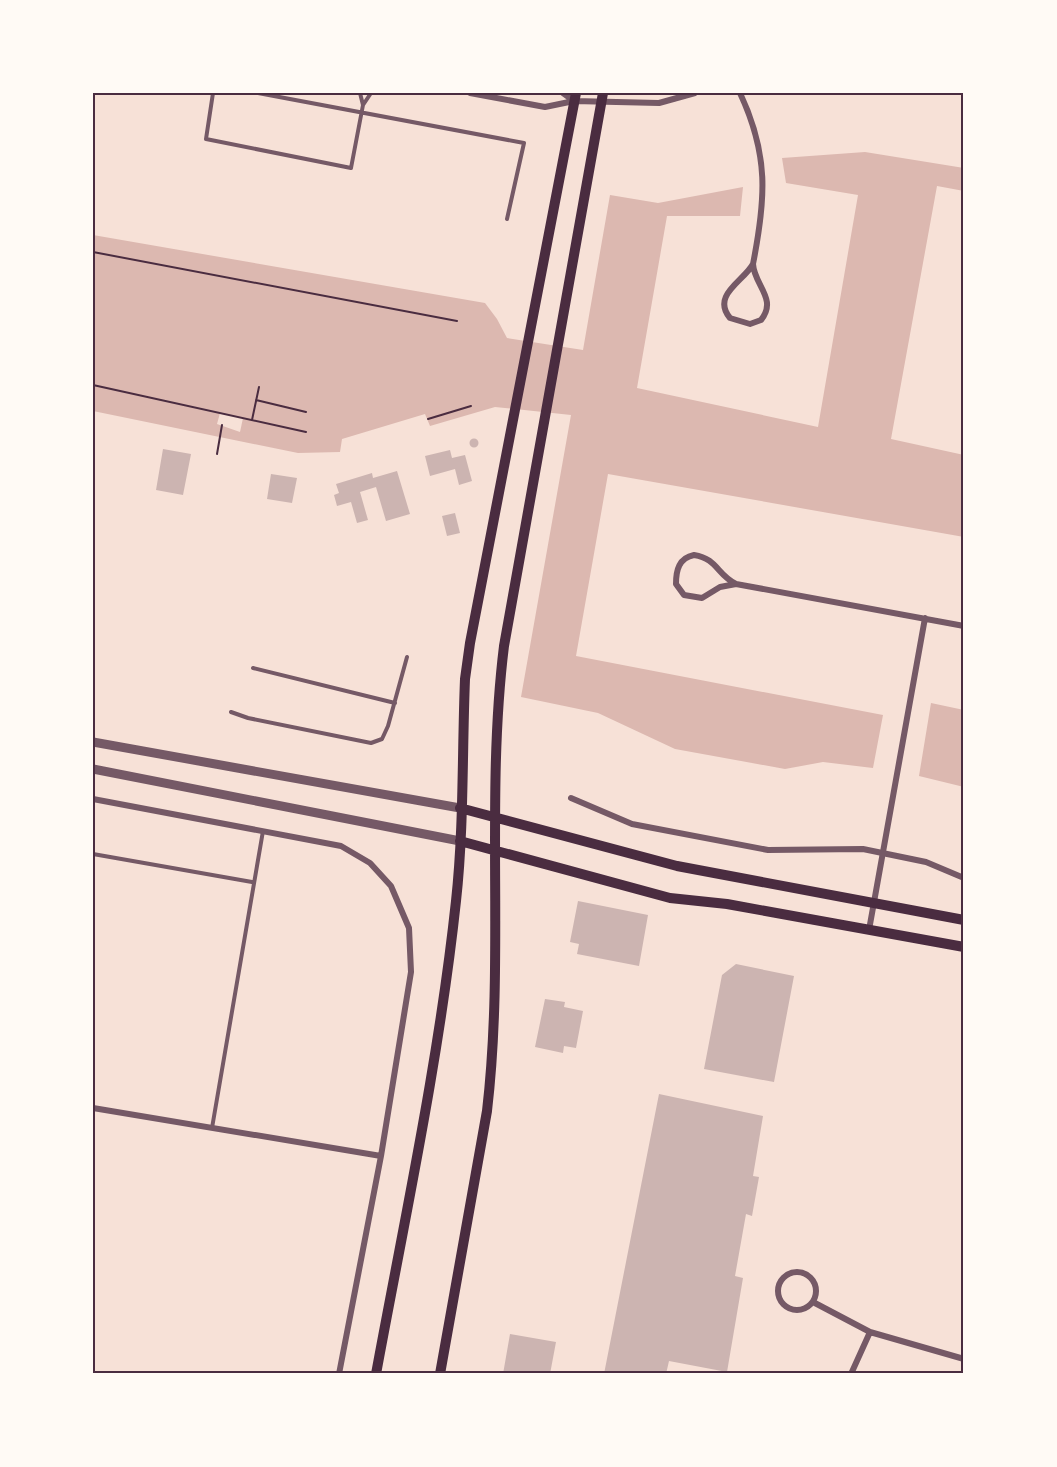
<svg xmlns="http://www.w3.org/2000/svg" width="1057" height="1467" font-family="'Alegreya Sans',sans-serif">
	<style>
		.water { fill: #dcb8b0 }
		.pier { fill: #f7e1d7 }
		.building { fill: #ccb4b1 }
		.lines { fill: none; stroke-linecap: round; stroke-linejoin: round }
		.path { stroke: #4a2c40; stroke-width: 2 }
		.service { stroke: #755966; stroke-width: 4 }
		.minor { stroke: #755966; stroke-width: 6 }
		.tertiary { stroke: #755966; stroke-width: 9 }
		.secondary { stroke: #4a2c40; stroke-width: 10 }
		.neatline { fill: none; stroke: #4a2c40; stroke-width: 2 }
	</style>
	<rect width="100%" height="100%" fill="#f7e1d7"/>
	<path class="water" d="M865,152L964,168V191L937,186L891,439L964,455V537L608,474L576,656L883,715L873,768L823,762L785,769L675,749L598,713L521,697L571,415L495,407L430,426L425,414L342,439L340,452L298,453L93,411V235L485,303L497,319L507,338L583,350L610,195L658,203L743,187L740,216H667L637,388L818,427L858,195L786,183L782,158Z
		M931,703L964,710V787L919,776Z"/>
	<path class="pier" d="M220,413L243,418L240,432L217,424Z"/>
	<path class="building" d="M469.5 443a4.5 4.5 0 1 1 9 0a4.5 4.5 0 1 1-9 0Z
		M163,449L191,454L183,495L156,490Z
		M450,450L452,458L465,455L472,481L459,485L455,469L430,476L425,456Z
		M397,471L410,514L386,521L376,487L360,492L368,520L357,523L351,502L337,506L334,495L339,493L336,484L372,473L373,478Z
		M271,474L297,478L292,503L267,499Z
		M455,513L460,533L447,536L442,516Z
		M578,901L648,915L639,966L577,954L579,944L570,942Z
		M736,964L794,976L774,1082L704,1069L722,975Z
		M545,999L565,1002L564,1007L583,1011L576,1048L564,1046L563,1053L535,1047Z
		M659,1094L763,1116L753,1176L759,1177L752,1216L746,1214L735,1276L743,1278L727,1372L669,1361L666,1374H604Z
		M510,1334L556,1342L550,1374H503Z"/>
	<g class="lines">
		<path class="path" d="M93,252L457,321
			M93,385L306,432
			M256,400L306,412
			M428,419L471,406
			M252,420L259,387
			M217,454L222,425"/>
		<path class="service" d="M213,93L206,139L351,168L363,105
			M258,93L524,143L507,219
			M360,93L363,105L371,93
			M253,668L395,703
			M231,712L248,718L371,743L382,739L388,726L407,657
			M93,854L252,882
			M212,1128L263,831"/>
		<path class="minor" d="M470,93L545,107L574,101L659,103L695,93
			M563,93L574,101
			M740,93C769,155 766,198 753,264
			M753,264C754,285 778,299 761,320L750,324L730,318C711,295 744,281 753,264Z
			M694,555C718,559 716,574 736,584L720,587L702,598L684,595L676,584C676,570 679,558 694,555Z
			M736,584L964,626
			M571,798L632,824L768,850L863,849L926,862L964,878
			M93,799L341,846L370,863L391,886L409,928L411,972L381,1156L93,1108
			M869,930L925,618
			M778 1291a19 19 0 1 1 38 0a19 19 0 1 1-38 0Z
			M813,1302L870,1332L964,1359
			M339,1374L381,1156
			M851,1374L870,1332"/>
		<path class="tertiary" d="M93,742L460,808
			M93,769L460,841"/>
		<path class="secondary" d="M460,808L677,866L964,920
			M460,841L670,898L727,904L964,947
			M376,1374C405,1217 439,1060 456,901C464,828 462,753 465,679L470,643L576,93
			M440,1374L487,1111C505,957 485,800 504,646L603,93"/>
	</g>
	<rect width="1057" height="1467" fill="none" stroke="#fffaf5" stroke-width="189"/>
	<rect x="94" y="94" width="868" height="1278" class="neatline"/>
</svg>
